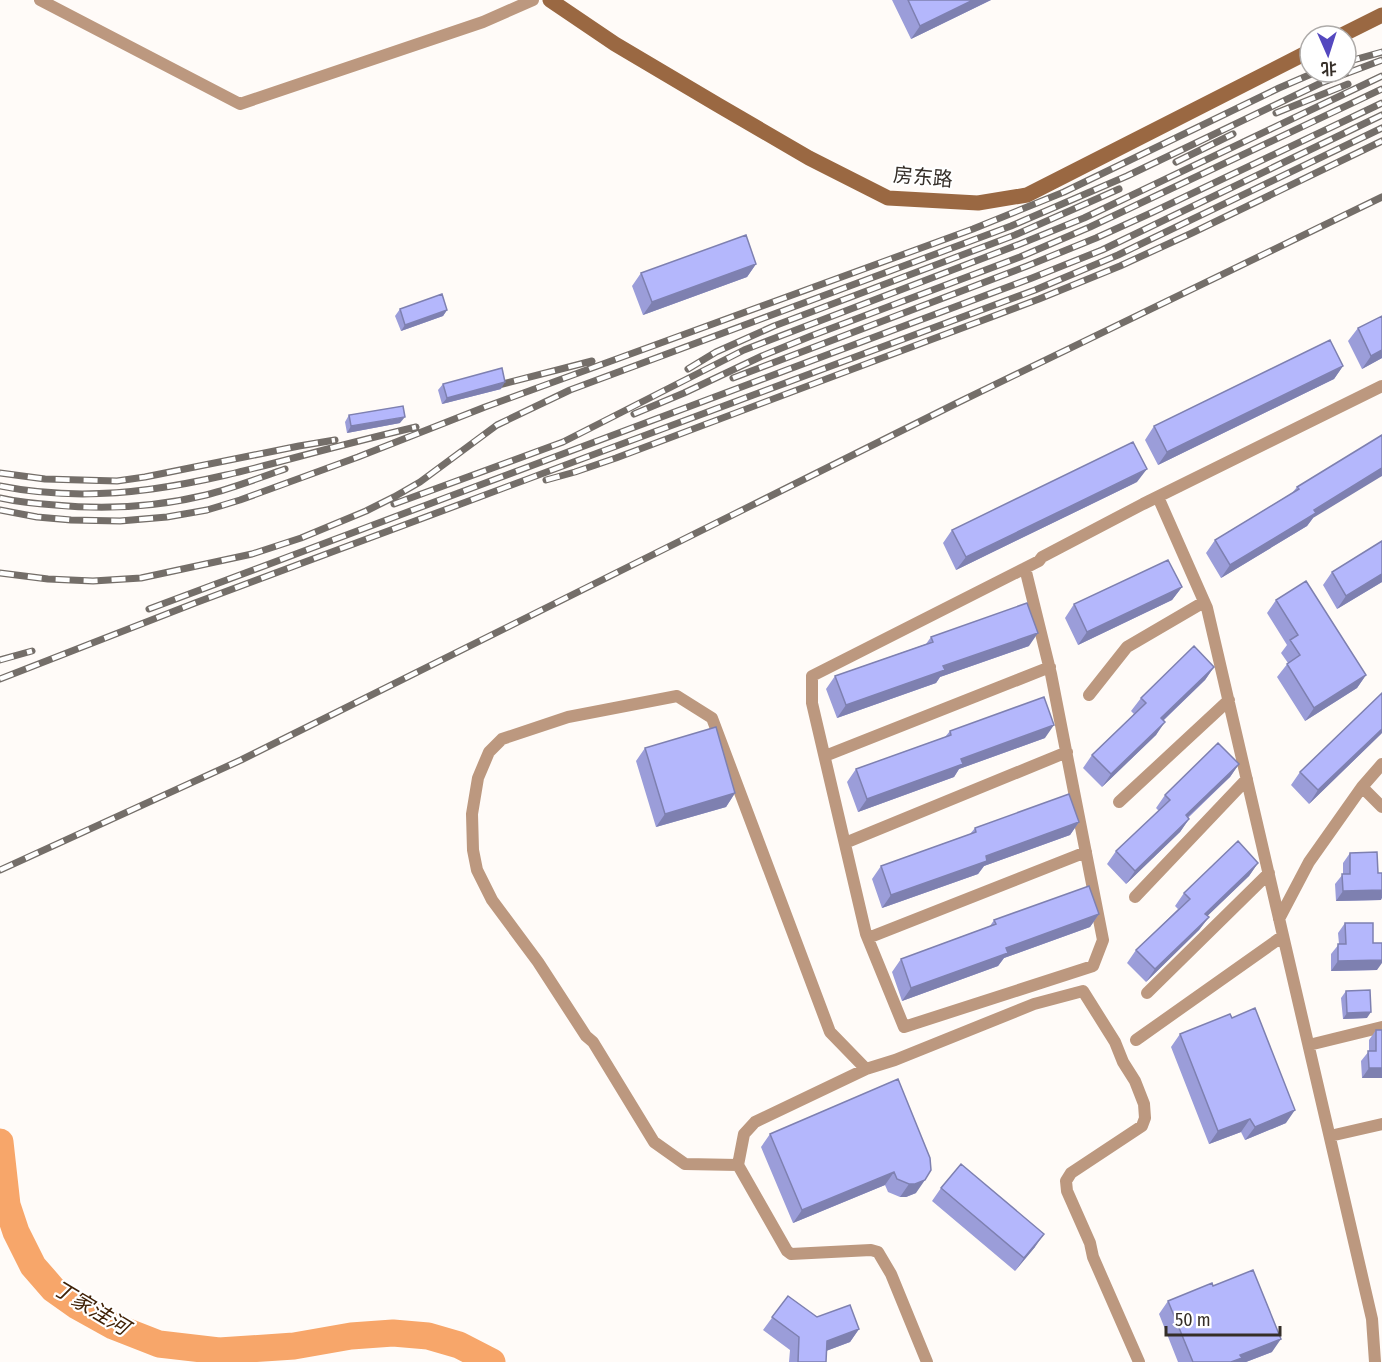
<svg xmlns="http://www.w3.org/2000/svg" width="1382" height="1362" font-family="'Fira Sans Condensed','Noto Sans SC',sans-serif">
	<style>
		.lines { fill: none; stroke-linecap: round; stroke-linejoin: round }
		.river { stroke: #f7a66a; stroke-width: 27 }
		.street { stroke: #bc987f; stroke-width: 12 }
		.secondary { stroke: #9a6842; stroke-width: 15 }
		.rail-casing { stroke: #746e69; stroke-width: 7 }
		.rail { stroke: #fff; stroke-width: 4.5; stroke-dasharray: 14; stroke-linecap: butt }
		.wall { fill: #9b9dd9 }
		.shaded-wall { fill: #7e80b0 }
		.building { fill: #b4b7fc; stroke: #7e80b0; stroke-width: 1.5 }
		.labels { text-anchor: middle; stroke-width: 4.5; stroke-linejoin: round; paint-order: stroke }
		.street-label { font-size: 20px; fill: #352e28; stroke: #fff }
		.water-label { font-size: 21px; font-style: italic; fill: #412207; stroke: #fff }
	</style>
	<rect width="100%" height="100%" fill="#fffbf8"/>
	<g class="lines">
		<path class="river" d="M0,1142L7,1205L16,1232L33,1266L53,1289L77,1306L113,1326L159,1344L219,1351L294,1346L351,1336L393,1333L428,1336L459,1345L492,1362"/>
		<path class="street" d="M40,0L240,104L483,22L533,0
			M1158,497L1207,608L1372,1319L1375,1362
			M1025,568L1051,674L1103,940L1093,966L904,1027L866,934L812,703V676L1039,561L1042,557L1143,504L1382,386
			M1089,695L1127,647L1204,602
			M825,756L1050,667
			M1362,787L1382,807
			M1119,802L1229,700
			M845,843L1067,752
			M1135,897L1247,779
			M1279,919L1309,862L1362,787L1382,764
			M868,938L1086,852
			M1147,993L1269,873
			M1136,1040L1283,936
			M1309,1045L1382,1027
			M1330,1136L1382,1124
			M738,1165L685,1164L654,1142L593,1042L586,1036L538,962L492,900L477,870L473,850L472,814L478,778L489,752L502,739L568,717L677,696L712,718L830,1032L866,1069
			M927,1362L891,1274L878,1252L871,1250L791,1254L787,1251L738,1165L744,1134L755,1122L866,1069L895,1060L1034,1004L1083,991L1115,1042L1123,1062L1135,1081L1144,1104L1145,1118L1142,1126L1071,1173L1066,1181L1067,1191L1090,1243L1093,1257L1139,1362"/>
		<path class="secondary" d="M550,0L615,44L718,105L809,158L888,198L978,203L1027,195L1310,51
			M1340,36L1382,15"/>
		<defs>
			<path id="rail" d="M1346,62L1382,52
				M1276,113L1348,84
				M1176,162L1233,134
				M688,369L716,352L774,326L1015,235L1119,189
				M733,378L1027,266L1096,238L1151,213L1382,103
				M487,388L592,361
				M634,414L684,393L762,356L811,336L1020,257L1090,227L1382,89
				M0,473L45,479L117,481L145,477L299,446L335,440
				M546,480L575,472L616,458L1039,299L1120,266L1192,233L1382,141
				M0,486C105,507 200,483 301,456C339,446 378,436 416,427
				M0,498C18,502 37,504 55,505C105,510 156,507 206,495C233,488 259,478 285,469
				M394,504L563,442L744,350L1020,244L1084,218L1382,76
				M0,510L37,517L71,520L120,521L167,517L207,510L240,500L358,457L485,407L973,229L1064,192L1279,88L1316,72
				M0,573L48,579L93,581L141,578L252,554L301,538L366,511L394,497L420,482L497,425L570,390L1011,226L1127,176L1321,83L1382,60
				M149,609L1032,278L1102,250L1382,115
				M0,660L32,651
				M0,679L195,603L1035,290L1118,255L1382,128
				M0,870L241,760L955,404L1382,197"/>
		</defs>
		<use href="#rail" class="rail-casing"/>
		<use href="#rail" class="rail"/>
	</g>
	<path class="wall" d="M892,0H991L911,39Z
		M756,264L747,277L643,315L632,286L641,273Z
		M400,309L447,310L443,316L401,331L395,316Z
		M1358,328L1382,358L1362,369L1348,341Z
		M1343,366L1334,379L1158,465L1145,440L1154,426Z
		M443,384L501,389L442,404L438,390Z
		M349,415L400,423L347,433L345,422Z
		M1137,482L956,570L943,543L952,530Z
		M1297,487L1313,518L1307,526L1221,578L1206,553L1215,540L1292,493Z
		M1332,572L1382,582L1337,609L1323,585Z
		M1182,587L1172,600L1078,645L1065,618L1074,604Z
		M1276,600L1366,675L1357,688L1305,721L1277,677L1288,663L1281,653L1287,645L1267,613Z
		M931,637L1029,646L940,677L936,683L837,718L826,689L835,676L926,644Z
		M1214,667L1205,680L1163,721L1156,735L1102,787L1083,768L1092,755L1134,714L1131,711L1141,698Z
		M950,731L1045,738L959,769L954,777L858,812L847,782L856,769L945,737Z
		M1382,733L1309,804L1291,785L1300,772Z
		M645,748L735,793L726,807L656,827L636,761Z
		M1239,764L1230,777L1188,818L1189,819L1180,832L1126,884L1107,864L1116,851L1159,811L1156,808L1165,795Z
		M1079,822L1070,835L984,866L978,874L882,908L872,879L881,866L970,834L975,828Z
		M1350,853L1378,873L1381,900L1336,901L1335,884L1343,874V863Z
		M1258,863L1249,876L1207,916L1209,917L1199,930L1146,982L1127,963L1136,950L1178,909L1175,906L1184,893Z
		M1099,914L1090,927L1004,958L998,966L902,1001L892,972L901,959L990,926L994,920Z
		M1345,923L1373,943L1377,970L1331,971V954L1339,944L1338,933Z
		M1346,991L1367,1018L1343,1019L1341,998Z
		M1376,1030L1382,1078H1362L1361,1061L1369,1051V1040Z
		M1180,1034L1286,1123L1245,1140L1241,1132L1209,1144L1171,1047Z
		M898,1079L916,1193L906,1197H900L888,1192L885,1185L793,1223L761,1147L770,1134Z
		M941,1188L1035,1247L1015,1271L932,1201Z
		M1213,1286L1272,1352L1246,1362H1178L1159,1314L1168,1301Z
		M788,1296L817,1317L859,1329L850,1342L826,1351V1362H789L790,1350L763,1330Z"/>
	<path class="shaded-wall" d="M973,0H991L911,39L920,26Z
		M756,264L747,277L643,315L652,302Z
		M447,310L443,316L401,331L405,325Z
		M1382,350V358L1362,369L1371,356Z
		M1343,366L1334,379L1158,465L1167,452Z
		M505,382L501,389L442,404L447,398Z
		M405,417L400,423L347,433L351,426Z
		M1382,468V476L1313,518L1307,526L1221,578L1230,565L1314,510Z
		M1147,469L1137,482L956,570L966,557Z
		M1382,574V582L1337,609L1346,596Z
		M1182,587L1172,600L1078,645L1087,632Z
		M1038,633L1029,646L940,677L936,683L837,718L846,705L943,666Z
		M1214,667L1205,680L1152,731L1161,718Z
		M1366,675L1357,688L1305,721L1314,708Z
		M1165,722L1156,735L1102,787L1111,774Z
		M1054,725L1045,738L959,769L954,777L858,812L867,799L961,759Z
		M1382,729V733L1309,804L1318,790Z
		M1239,764L1230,777L1176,828L1186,815Z
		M735,793L726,807L656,827L665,814Z
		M1189,819L1180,832L1126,884L1135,871Z
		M1079,822L1070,835L984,866L978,874L882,908L891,895L986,856Z
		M1258,863L1249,876L1196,927L1205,914Z
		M1382,890V898L1381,900L1336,901L1343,891Z
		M1099,914L1090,927L1004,958L998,966L902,1001L911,988L1006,948Z
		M1209,917L1199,930L1146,982L1155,969Z
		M1382,960V963L1377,970L1331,971L1338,961Z
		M1371,1012L1367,1018L1343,1019L1347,1013Z
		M1369,1068H1382V1078H1362Z
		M1295,1110L1286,1123L1245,1140L1255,1127Z
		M1250,1119L1241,1132L1209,1144L1218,1131Z
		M894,1172L885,1185L793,1223L802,1210Z
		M925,1180L916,1193L906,1197H900L909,1184Z
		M1044,1234L1035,1247L1015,1271L1024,1258Z
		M859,1329L850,1342L818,1354L827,1341Z
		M1281,1339L1272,1352L1246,1362H1231L1240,1355Z"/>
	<path class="building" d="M908,0H973L920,26Z
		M746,235L756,264L652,302L641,273Z
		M442,294L447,310L405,325L400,309Z
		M1382,316V350L1371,356L1358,328Z
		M1330,340L1343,366L1167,452L1154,426Z
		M502,368L505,382L447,398L443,384Z
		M403,406L405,417L351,426L349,415Z
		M1382,435V468L1314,510L1316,513L1230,565L1215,540L1299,489L1297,487Z
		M1133,442L1147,469L966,557L952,530Z
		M1382,541V574L1346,596L1332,572Z
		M1168,560L1182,587L1087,632L1074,604Z
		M1306,581L1366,675L1314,708L1287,664L1300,655L1290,640L1298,635L1276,600Z
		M1027,603L1038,633L943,666L945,670L846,705L835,676L933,642L931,637Z
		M1194,646L1214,667L1161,718L1165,722L1111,774L1092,755L1146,703L1141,698Z
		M1382,693V729L1318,790L1300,772Z
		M1044,697L1054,725L961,759L963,764L867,799L856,769L951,735L950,731Z
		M716,727L735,793L665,814L645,748Z
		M1218,743L1239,764L1186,815L1189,819L1135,871L1116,851L1170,800L1165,795Z
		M1069,794L1079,822L986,856L987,861L891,895L881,866L976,832L975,828Z
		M1238,841L1258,863L1205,914L1209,917L1155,969L1136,950L1190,899L1184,893Z
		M1377,852L1378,873H1382V890L1343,891L1342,874H1350V853Z
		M1089,886L1099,914L1006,948L1008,953L911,988L901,959L996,924L994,920Z
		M1345,923H1373V943H1382V960L1338,961V944H1346Z
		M1370,990L1371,1012L1347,1013L1346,991Z
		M1255,1008L1295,1110L1255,1127L1250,1119L1218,1131L1180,1034L1230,1014L1232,1018Z
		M1376,1030H1382V1068H1369L1368,1051H1376Z
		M898,1079L930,1158L931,1170L925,1180L915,1184H909L897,1179L894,1172L802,1210L770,1134Z
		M961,1164L1044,1234L1024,1258L941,1188Z
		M1253,1270L1281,1339L1240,1355L1242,1358L1231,1362H1193L1168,1301L1212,1283L1213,1286Z
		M788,1296L817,1317L850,1305L859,1329L827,1341L826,1362H798L799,1337L772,1317Z"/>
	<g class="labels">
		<g class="street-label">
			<text transform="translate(923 177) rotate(5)" y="7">房东路</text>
		</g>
		<g class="water-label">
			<text transform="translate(91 1308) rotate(31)" y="7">丁家洼河</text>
		</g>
	</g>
	<g transform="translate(1328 54) rotate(177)"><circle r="28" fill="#ffffff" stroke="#aeaba9" stroke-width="1.5"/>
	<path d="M0-4.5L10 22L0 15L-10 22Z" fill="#5448bf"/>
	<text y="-9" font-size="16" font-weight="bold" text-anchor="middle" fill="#352e28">北</text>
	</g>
	<path d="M1166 1326v9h114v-9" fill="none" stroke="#352e28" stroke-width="3"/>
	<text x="1175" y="1326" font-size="18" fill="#352e28" stroke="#ffffff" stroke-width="4.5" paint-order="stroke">50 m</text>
</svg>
